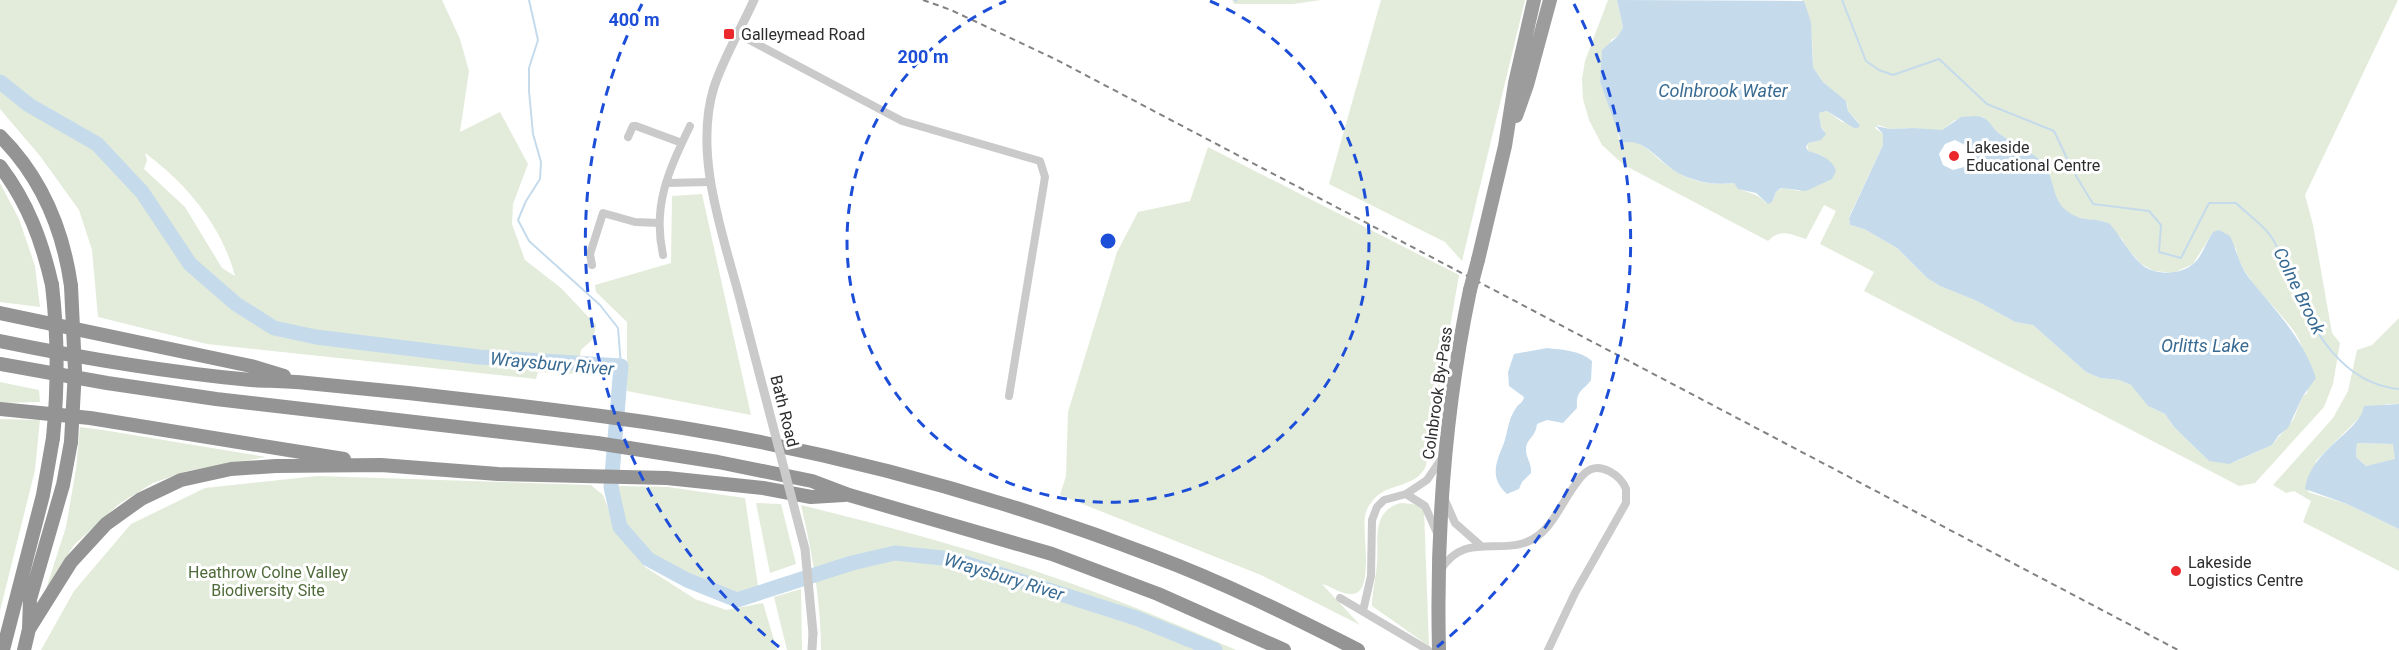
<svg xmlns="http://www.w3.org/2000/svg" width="2399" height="650" font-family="Roboto,sans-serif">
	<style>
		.green { fill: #e3ecda; fill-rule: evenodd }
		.water { fill: #c5dbec; fill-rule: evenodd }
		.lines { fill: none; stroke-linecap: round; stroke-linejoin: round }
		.stream { stroke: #c5dbec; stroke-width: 2 }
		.river { stroke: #c5dbec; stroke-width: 15 }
		.minor { stroke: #cacaca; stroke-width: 8 }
		.tertiary { stroke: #cacaca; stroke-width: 9 }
		.trunk { stroke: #9c9c9c; stroke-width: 14 }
		.motorway { stroke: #949494; stroke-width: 14 }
		.rail { stroke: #828282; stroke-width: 2; stroke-dasharray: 6 4.5; stroke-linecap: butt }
		.tertiary-bridge { stroke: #cacaca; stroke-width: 9 }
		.trunk-bridge { stroke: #9c9c9c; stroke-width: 14 }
		.motorway-bridge { stroke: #949494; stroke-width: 14 }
		.ring { fill: none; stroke: #1d4ed8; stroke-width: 3; stroke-dasharray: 10 8 }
		.poi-dot { fill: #eb292d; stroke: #fff; stroke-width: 2 }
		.labels { text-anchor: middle; stroke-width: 6; stroke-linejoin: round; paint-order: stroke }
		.poi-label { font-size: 16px; fill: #2d2d2d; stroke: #fff; text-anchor: start }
		.street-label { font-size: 16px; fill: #2d2d2d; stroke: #fff }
		.park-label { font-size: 16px; fill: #4e6a39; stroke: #fff }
		.water-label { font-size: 18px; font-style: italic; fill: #396b92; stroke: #fff }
		.centre { fill: #1d4ed8; stroke: #fff; stroke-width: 3 }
		.ring-label { font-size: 18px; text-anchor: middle; font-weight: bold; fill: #1d4ed8; stroke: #fff; stroke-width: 6; stroke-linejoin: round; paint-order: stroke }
	</style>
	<rect width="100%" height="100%" fill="#fff"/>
	<path class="green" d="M0,0H442L460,39L469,71L460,132L500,112L528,164L513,204L512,224L525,260L561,288L596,325L593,339L581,350L577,374L538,372L536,379L207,344L98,317L92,250L79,210L40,156L0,109ZM145,153C186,183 222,226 235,276L222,268L185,207L144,169L147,160Z
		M1232,0H1321L1293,4H1234Z
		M1381,0H1525L1462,261L1445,242L1329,184Z
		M1608,0H1617L1623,27L1618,36L1611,40L1600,82L1616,123L1619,139L1623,143L1628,140C1642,143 1650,151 1660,160C1683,180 1705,186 1734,183C1742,195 1754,189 1766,203L1772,202L1776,192L1782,188L1799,191L1824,157L1808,151L1807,143L1821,140L1824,130L1821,127L1819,113L1827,111L1842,122L1859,123L1848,111L1847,103L1823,82L1813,67L1812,38L1802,0H2398L2305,195L2313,225L2332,333L2340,343L2333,384L2324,407L2255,483L2239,486L1864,291L1874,272L1820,244L1836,211L1824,205L1806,239C1790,234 1781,228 1768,241L1624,165L1602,145L1589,120L1583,99L1582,79L1585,61ZM1983,117C1989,122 1994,129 2000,134C2014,145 2034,151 2045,167C2052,176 2052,188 2056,198C2064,218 2085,220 2103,221L2122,239L2127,248L2141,264L2154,271L2173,273L2193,264L2213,232L2236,248C2241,281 2280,308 2297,336C2303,347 2306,360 2313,370L2307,393L2303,396L2293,420L2272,445L2234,462L2209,461L2174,427L2165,414L2152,408L2131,385L2119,380L2100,378L2086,372L2033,325L2015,322L1977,301L1940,286L1927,278L1897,248L1864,229L1850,225L1849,217L1883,145V134L1875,128L1878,125L1890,129L1913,128L1933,131L1942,130L1955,120Z
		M1208,147L1459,275L1426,466C1415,489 1388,482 1373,500C1369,505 1366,510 1365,517C1362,531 1375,594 1352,594C1342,595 1331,586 1322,584L1360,625L1261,575L1060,495L1066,476L1068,412L1117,252L1138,212L1190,201Z
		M0,183L19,219L35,266L40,307L0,302Z
		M702,194L751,415L627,391V322L596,292L595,285L671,263L672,196Z
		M2399,318V404H2387L2363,414L2316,461L2308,492L2347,504L2399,529V571L2303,522L2311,501L2294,491L2286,493L2273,485L2333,418L2348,391L2357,350L2372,345Z
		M0,382L39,390L40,402L0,403Z
		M0,419L40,420L35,470L0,611Z
		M80,427L103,430L266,457L187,471L153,483L119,504L74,545L46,589L66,527L76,469Z
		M2357,443L2394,444L2395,460L2366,466L2356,457Z
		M317,476L591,485L603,495L614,524L645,567L695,599L726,610L763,603L777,650H41L74,591L131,524L205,488Z
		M618,486L668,487L745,498L758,586L737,594L696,580L650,555L624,523Z
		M756,503L781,504L796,564L770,573Z
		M1400,503L1413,504L1424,509L1429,646L1372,606C1372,592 1376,578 1377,563C1379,540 1371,512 1400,503Z
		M801,505C881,525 962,546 1041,573C1107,595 1172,622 1236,650H821C821,600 812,553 801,505Z
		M801,589L802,650H787L774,597Z"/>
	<path class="water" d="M1617,0L1804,1L1811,22L1813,67L1823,82L1846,101L1848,111L1860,125L1858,128H1854L1827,111L1819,113L1821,127L1826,134L1821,140L1808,143L1806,147L1808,151C1819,154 1833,159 1836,171L1832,179L1806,191L1781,188L1776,192L1772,202L1768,204L1756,193L1738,189L1734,183C1714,185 1699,183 1680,174C1660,164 1645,136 1622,143L1600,82L1602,50L1618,36L1623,27Z
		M1975,116C1976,116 1983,117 1984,118C1990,121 1994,130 2000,134C2014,145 2034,151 2045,166C2055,180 2052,200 2067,211C2084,224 2095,216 2110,224C2121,237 2129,253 2141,264C2154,276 2180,275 2193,264C2202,257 2206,242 2213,232L2219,230L2230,236C2237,250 2239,265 2249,278C2275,310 2303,338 2316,378L2303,396L2288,428L2279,435L2272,445L2229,464L2209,461L2174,427L2165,414L2148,406L2131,385L2119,380L2100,378L2086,372L2033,325L2015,322L1977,301L1940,286L1927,278L1897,248L1864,229L1850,225L1849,218L1883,145V134L1876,126L1890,129L1913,128L1942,130L1961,117ZM1955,140L1965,145L1969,155L1964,167L1953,170L1943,165L1939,154L1945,144Z
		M1547,348C1563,350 1579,350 1592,361L1591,380C1582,392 1576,390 1577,408L1563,423L1547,420L1537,424C1535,439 1526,438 1526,450C1526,458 1532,464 1531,473L1522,482L1519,489L1507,494C1489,478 1496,462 1504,443C1508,431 1508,419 1516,408C1519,403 1523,403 1524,397L1509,386L1508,372L1514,354Z
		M2399,404V529L2347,504L2305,489C2310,450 2361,431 2364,406ZM2357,443L2393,444L2395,459L2366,466L2356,457Z"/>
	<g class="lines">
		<path class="stream" d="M529,0L538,40L529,68V91L533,134L541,162L540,179L526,201L518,220L529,241L600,305L618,328L621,366
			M1235,0L1236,1
			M1842,0L1866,61L1879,70L1893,75L1939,59L1987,104L2054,131L2072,169L2093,204L2149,211L2161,225L2159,252L2181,258L2209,203H2236C2247,214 2264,225 2272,238C2280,250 2285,267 2291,281C2312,329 2342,384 2399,389"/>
		<path class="river" d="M0,82L29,105L97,144L142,192L190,264L236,304L274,328L316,337L479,357L621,366L611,487L620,527L648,559L687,580L737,600L852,563L895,553L952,559L1136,618L1215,650"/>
		<path class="minor" d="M738,34L902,121L1040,161L1045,177L1009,396
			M628,137L633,126H636L682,143
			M666,183L710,182
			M663,255C652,205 669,170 690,126
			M592,265L590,254L603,213L635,222L659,223
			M1406,494L1425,506L1437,533
			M1445,500L1455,523L1480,545
			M1440,571C1466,527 1506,561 1539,535C1557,521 1569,487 1585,473C1600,460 1621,476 1626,489V503L1575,593L1548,650
			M1340,598L1428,650
			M1363,611L1371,576L1372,520L1377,507L1384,500L1406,494L1427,480L1442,458"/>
		<path class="tertiary" d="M743,311C726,242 692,158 714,87C724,57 741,29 754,0
			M812,650L813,633"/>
		<path class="trunk" d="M1516,116L1527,85L1550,0
			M1478,260L1505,146L1515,83L1534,0
			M1439,650C1436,529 1445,409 1470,290"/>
		<path class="motorway" d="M0,136C41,177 63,229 71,286
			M0,166C28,203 42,241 52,285
			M0,313L251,366L284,376
			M0,341C82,358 167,372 251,380C269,381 288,381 307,383C405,392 503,403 601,416C789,440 976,488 1153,556C1223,582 1291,616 1358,650
			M0,364L107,383L216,399L597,443L718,462L812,481L849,495L1052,554L1158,594L1284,650
			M0,409L90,418L344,459
			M29,629L71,562L106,524L141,499L181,480L231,469L276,466L381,465L498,474L667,478L763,488L811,497L844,495
			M3,650L43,495L53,438
			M24,650L29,629L30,599L63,485L71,442"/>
		<path class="rail" d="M923,0L951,10L1055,59L2178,650"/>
		<path class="tertiary-bridge" d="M743,311L805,549L813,633"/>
		<path class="trunk-bridge" d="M1470,290L1478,260"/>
		<path class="motorway-bridge" d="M52,285C58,336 58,387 53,438
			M71,442L75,370L71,286"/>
	</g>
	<g class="ring">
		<path d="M1210 1A261 261 0 1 1 1006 1"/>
		<path d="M779 647A523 523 0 0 1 642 4M1574 4A523 523 0 0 1 1437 647"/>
	</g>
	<g class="poi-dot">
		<rect x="723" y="28" width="12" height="12" rx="3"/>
		<circle cx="1954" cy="156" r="6"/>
		<circle cx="2176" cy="571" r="6"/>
	</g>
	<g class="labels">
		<g class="poi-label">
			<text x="741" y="40">Galleymead Road</text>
			<text x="1966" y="153">Lakeside<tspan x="1966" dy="18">Educational Centre</tspan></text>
			<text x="2188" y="568">Lakeside<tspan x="2188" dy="18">Logistics Centre</tspan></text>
		</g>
		<g class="street-label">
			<text transform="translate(1437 393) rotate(-82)" y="6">Colnbrook By-Pass</text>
			<text transform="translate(785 411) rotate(76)" y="6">Bath Road</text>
		</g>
		<g class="park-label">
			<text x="268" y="578">Heathrow Colne Valley<tspan x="268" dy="18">Biodiversity Site</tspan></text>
		</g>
		<g class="water-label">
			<text x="1723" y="97">Colnbrook Water</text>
			<text transform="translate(2299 291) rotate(64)" y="6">Colne Brook</text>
			<text x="2205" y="352">Orlitts Lake</text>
			<text transform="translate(552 364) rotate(5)" y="6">Wraysbury River</text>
			<text transform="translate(1004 577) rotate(17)" y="6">Wraysbury River</text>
		</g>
	</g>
	<circle cx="1108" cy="241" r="9" class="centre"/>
	<g class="ring-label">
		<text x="634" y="26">400 m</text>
		<text x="923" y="63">200 m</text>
	</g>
</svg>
